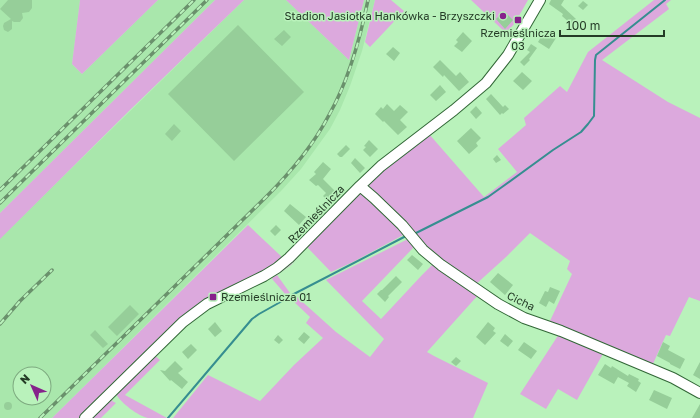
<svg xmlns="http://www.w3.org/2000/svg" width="700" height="418" font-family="'Golos Text',sans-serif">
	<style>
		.built { fill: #a9e7ac; fill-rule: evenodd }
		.green { fill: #dca9dd }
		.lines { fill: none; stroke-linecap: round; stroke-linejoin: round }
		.stream { stroke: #368e90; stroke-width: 2 }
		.building { fill: #96ce99 }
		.minor-casing { stroke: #326737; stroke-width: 12 }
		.minor { stroke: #fff; stroke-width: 10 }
		.rail-casing { stroke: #6a916c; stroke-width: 3.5 }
		.rail { stroke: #b9f2bb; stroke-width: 2; stroke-dasharray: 6; stroke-linecap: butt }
		.poi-dot { fill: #86228b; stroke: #b9f2bb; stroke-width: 1.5 }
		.labels { text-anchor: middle; stroke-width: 3; stroke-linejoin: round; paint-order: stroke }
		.poi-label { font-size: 11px; fill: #243b26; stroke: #b9f2bb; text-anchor: end }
		.street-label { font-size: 11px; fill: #243b26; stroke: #b9f2bb }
	</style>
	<rect width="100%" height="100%" fill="#b9f2bb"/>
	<path class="built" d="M0,0H80L72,64L82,74L158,0H215L0,213Z
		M244,0H286L349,60L364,0H375L362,51L350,86L340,110L330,129L301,169L281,191L52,418H0V238ZM20,374H44V398H20Z"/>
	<path class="green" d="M80,0H158L82,74L72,64Z
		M215,0H244L132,108L0,239V213Z
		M286,0H364L349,60Z
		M375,0H391L404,11L370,47L365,42Z
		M471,0H528L515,23L506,33Z
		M654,0H671L666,4L669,9L602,60L668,102L700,118V301L689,297L670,336L666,335L652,366L549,323L572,274L567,269L570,261L530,233L506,257L474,286L438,259L366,186L384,169L429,134L484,197L517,172L498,149L526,125L524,118L560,86L567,92L588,52Z
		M361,191L407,233L353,262L331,272L307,247L291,265L277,275L290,293L286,295L273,280L272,278L277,275L275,273Z
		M248,225L283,258L274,266L171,328L79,418H52Z
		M410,238L414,244L413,248L362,301L381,319L422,275L434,263L479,294L427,352L434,356L488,383L473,418H173L208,375L260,401L294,365L323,338L306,323L310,317L291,299L296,296L336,332L370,357L384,339L326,280Z
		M559,334L604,352L577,400L558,389L546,409L520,394Z
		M154,355L160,360L125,395L167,418C161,418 154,418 148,418C138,416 121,403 116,394Z
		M112,398L113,399L112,401L116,403L101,418H89Z"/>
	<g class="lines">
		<path class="stream" d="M414,234L488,197L502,187L553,150L581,132L588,124L594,116L595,60L596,55L665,0
			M290,296L406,236
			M168,418L252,319L259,314L284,300"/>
	</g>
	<path class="building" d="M8,0H32V8L29,12L22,13L23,18L20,22H14L12,21V29L8,32L4,30L3,26L4,23L11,19L0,9Z
		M551,0H564L561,5L576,19L571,24L562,16L563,14L549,4Z
		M583,1L588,5L583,10L578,6Z
		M504,11L513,20L505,29L496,19Z
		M238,25L304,92L234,161L168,94Z
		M284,30L291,37L282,46L274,39Z
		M463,32L472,41L462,52L454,46L458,42L456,40Z
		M548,33L556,38L549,49L538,42L543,34L546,36Z
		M531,44L537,48L529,59L530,60L524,66L520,62L530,52L527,50Z
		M393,47L400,53L394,61L386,54Z
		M440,60L456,76L460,72L469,82L459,91L444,75L443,77L433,67Z
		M522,72L532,81L523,90L513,81Z
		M440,85L446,92L436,101L430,95Z
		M491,94L503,107L505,105L509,109L503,114L502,113L500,115L486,99Z
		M387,104L394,111L400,105L408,112L400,120L407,127L398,135L384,121L383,122L375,114L381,107L383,109Z
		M476,106L482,113L476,119L470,112Z
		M174,124L181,131L172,141L165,134Z
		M471,128L481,138L476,143L478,146L469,154L457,141Z
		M369,140L378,149L370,157L363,150L366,147L364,146Z
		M346,145L350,149L342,157H340L337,154Z
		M497,155L501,160L496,163L493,159Z
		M355,158L365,168L360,173L351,163Z
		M323,162L331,169L323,179L338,194L330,202L323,196L326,193L318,185L316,186L309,180L316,174L314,172Z
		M290,204L306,217L299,225L284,211Z
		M276,225L281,230L275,236L270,231Z
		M412,255L423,264L418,270L407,260Z
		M498,273L513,285L505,295L490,282Z
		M396,276L402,282L388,296L389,297L385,302L377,294L381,290H382Z
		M550,287L560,291L554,304L549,301L546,307L539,303L545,291L548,292Z
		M130,305L139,314L117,336L108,327Z
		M215,322L222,331L215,337L208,329Z
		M488,322L495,328L493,331L496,333L485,345L476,337Z
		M95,330L108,344L103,348L90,335Z
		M304,332L310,337L304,344L298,339Z
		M505,334L513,341L508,347L500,341Z
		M278,335L283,340L279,344L274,340Z
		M524,342L537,351L531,359L518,350Z
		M663,342L670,346L668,350L685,359L680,369L670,364V363L657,356Z
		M191,344L197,350L188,359L182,352Z
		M456,357L461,361L456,366L451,362Z
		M175,361L183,369L178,373L188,382L182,389L171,380L170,381L160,370L165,371Z
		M700,362V379L693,375Z
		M605,364L611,368L612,366L628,376L629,374L639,379L638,381L641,383L636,392L627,386L629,383L618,377L614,384L598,375Z
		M654,390L672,398L667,409L649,400Z
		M4 406a4 4 0 1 1 8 0a4 4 0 1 1-8 0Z
		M700,404V418H692Z"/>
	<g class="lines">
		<defs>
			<path id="minor" d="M360,186L374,198L402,225L423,250L441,265L498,304L524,318L561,331L673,378L700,393
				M85,418L183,322L207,304L264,276L277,268L289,258L360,186L381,166L454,110L486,83L508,55L540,0"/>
		</defs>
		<use href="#minor" class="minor-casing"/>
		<use href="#minor" class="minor"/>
		<defs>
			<path id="rail" d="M0,190L194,0
				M0,203L207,0
				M0,324L20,301L52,270
				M40,418L266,197C291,172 313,146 329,115C349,80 360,39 368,0"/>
		</defs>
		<use href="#rail" class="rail-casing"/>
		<use href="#rail" class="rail"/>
	</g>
	<g class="poi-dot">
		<circle cx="503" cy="16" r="4"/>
		<rect x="514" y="16" width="8" height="8" rx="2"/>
		<rect x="209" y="293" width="8" height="8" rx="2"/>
	</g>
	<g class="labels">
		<g class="poi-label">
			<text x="495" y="20">Stadion Jasiołka Hankówka - Brzyszczki</text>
			<text x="518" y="37" text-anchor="middle">Rzemieślnicza<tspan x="518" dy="13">03</tspan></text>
			<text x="221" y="301" text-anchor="start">Rzemieślnicza 01</text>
		</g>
		<g class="street-label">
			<text transform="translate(316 214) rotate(-46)" y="4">Rzemieślnicza</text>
			<text transform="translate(521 301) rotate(26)" y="4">Cicha</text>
		</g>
	</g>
	<g transform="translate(32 386) rotate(315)"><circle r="19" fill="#b9f2bb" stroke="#7da97f"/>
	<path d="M0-3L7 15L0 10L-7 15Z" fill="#86228b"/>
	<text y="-6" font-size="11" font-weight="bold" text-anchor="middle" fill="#243b26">N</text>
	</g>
	<path d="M560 30v6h104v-6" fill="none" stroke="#243b26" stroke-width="2"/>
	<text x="566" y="30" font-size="12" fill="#243b26" stroke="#b9f2bb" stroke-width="3" paint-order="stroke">100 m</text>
</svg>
